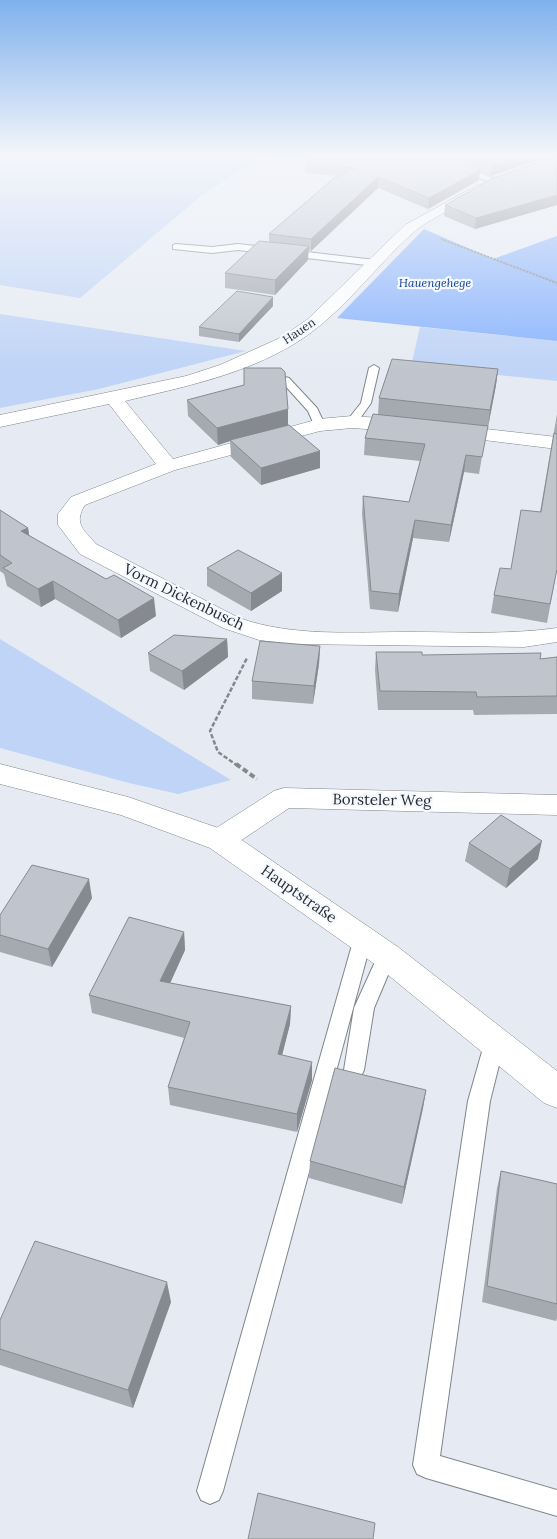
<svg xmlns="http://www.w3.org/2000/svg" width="557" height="1539" font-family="Lora,serif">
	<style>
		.green { fill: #bfd4f7 }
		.forest { fill: #89b3fd }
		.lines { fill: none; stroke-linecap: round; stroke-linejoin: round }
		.service-casing { stroke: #81858d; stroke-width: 2 }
		.minor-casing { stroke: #81858d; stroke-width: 1 }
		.secondary-casing { stroke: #81858d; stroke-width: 1 }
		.path-far2 { stroke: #85888e; stroke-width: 2; stroke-dasharray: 2.5 1; stroke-linecap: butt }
		.path-far1 { stroke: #85888e; stroke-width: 2.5; stroke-dasharray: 4.5 2; stroke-linecap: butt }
		.path { stroke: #85888e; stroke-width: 4; stroke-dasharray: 5.5 3; stroke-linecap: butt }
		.service { fill: #fff; fill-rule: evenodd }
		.minor { fill: #fff; fill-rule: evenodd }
		.secondary { fill: #fff; fill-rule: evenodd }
		.wall { fill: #a5a9b0 }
		.shaded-wall { fill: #868a90 }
		.building { fill: #c0c5cd; stroke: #868a90 }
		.labels { text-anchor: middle; stroke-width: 4.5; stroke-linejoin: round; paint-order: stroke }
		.far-park-label { font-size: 12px; font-style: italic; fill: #123f93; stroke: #f4f8ff }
		.far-street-label { font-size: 12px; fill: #2b2c30; stroke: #f4f8ff }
		.street-label { font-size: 15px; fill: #2b2c30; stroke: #f4f8ff }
	</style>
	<rect width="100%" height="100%" fill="#e6ebf3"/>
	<path class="green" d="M0,155H256L263,156L201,196L80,298L0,285Z
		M0,314L246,351L99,389L0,408Z
		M420,327L557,341V381L411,366Z
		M0,639L231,780L178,794L129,783L0,748Z"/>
	<path class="forest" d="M424,229L493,259L557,236V341L337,318Z"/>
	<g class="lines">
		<defs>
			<path id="service" d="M447,155H454L467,168L500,181L496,183C477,178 457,173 447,155Z
				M176,244L212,247L238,244L375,260L379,263L375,266L238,250L212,253L173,249V245Z
				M374,365L379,368L371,403L356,424H348L346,422L361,403L369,368Z
				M285,377L289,378L317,408L325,425L323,427H315L308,411L280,380Z
				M363,931L370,933L372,938L223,1491L219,1500L210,1504L201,1500L197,1491L354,938L356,933Z
				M387,948L394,951L396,956L374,1008L364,1070L361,1076L354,1079L347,1076L344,1070L354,1008L380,951Z
				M495,1032L502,1035L505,1041L490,1101L440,1456L557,1490V1516L426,1478L417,1474L413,1465L468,1101L485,1041L488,1035Z"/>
			<path id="minor" d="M478,185L485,189L483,192C463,203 429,219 414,232C373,268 341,316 294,344C243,375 183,387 125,401L173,459L319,419L352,416L407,420L414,422L417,426L414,430L407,432L352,428L320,431L175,470L85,505C73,524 84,530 96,544L239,618C293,637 353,632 409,632C458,632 508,635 557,628V642L524,647L291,644L259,640L223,628L80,554L58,525V514L71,497L156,464L109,404L0,427V415L186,376L220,365L282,337L308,319L405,225Z
				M450,425L557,437V449L443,435L440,431L443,427Z
				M284,788L557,795V815L289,808L230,848L220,851L210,848L205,840L210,832L274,791Z"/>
			<path id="secondary" d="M0,764L128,797L230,832L398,947L557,1071V1108L544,1103L376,965L210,848L121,815L0,784Z"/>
		</defs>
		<use href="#service" class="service-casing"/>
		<use href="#minor" class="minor-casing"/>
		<use href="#secondary" class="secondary-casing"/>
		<path class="path-far2" d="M441,239L557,283"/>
		<path class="path-far1" d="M238,766L218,752L210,731L247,658"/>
		<path class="path" d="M236,764L257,779"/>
		<use href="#service" class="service"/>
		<use href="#minor" class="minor"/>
		<use href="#secondary" class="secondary"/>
	</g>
	<path class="wall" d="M457,155H553L491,176L480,171L479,180L428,209L378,188L311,251L308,250V260L275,295L225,288V273L269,242V234L338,176L305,173V162L456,157L462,161Z
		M557,156V205L475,229L444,216L445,205Z
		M273,297V306L239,342L199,336V327Z
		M498,369L496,385L488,427H487L479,474L464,472L449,542L413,538L398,612L370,609L362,514L363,496L409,502L420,461L364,455L365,438L378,414L379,398Z
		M187,400L288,425L320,451V468L261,485L231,457L230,441L218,445L188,416Z
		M557,414V569L547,623L491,613L494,595L511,569L540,512Z
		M0,510L28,528L29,535L156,616L121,638L55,599L41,607L7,586L4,574L0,571Z
		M207,568L282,591L251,611L207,586Z
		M227,639L228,657L184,690L150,671L148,653Z
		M320,646L319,664L313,704L252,699V681Z
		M376,652L422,655L540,659L557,657V714L474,715L473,710H378L375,670Z
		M469,843L538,859L506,888L465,861Z
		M92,898L52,967L0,952V915Z
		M184,932L185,950L170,983L291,1006L290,1024L282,1055L312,1080L297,1132L170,1105L168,1087L184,1038L92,1013L89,995Z
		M426,1090L423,1108L402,1204L309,1178L310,1161Z
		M501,1171L557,1184V1318L556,1321L482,1302L497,1188Z
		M171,1302L133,1408L0,1365V1320Z"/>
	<path class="shaded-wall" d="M523,155H553L491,176L493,165Z
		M480,170L479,180L428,209L429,198Z
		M378,177V188L311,251V239Z
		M557,195V205L475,229L476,218Z
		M309,246L308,260L275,295V280Z
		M273,297V306L239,342V334Z
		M498,369L496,385L488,427L490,410Z
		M288,409V426L230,440V441L218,445L217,428Z
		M320,451V468L261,485V468Z
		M466,455L464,472L449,542L451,525Z
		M415,520L413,538L398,612L399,594Z
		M28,528L31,546L21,531Z
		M282,573V591L251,611V593Z
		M53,581L55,599L41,607L38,589Z
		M154,598L156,616L121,638L118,620Z
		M227,639L228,657L184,690L182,671Z
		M320,646L319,664L313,704L314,686Z
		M542,841L538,859L506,888L510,869Z
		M89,879L92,898L52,967L48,949Z
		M184,932L185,950L163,999L160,981Z
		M291,1006L290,1024L278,1071V1054Z
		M312,1062V1080L297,1132V1114Z
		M426,1090L423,1108L402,1204L404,1187Z
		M167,1282L171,1302L133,1408L128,1390Z"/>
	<path class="building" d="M313,155H454L456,157L480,170L429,198L378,177L311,239L269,234L334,178L355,168L305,162Z
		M468,155H523L493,165Z
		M557,156V195L476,218L445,205L493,178Z
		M259,241L309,246L275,280L225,273Z
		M237,291L273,297L239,334L199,327Z
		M392,359L498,369L490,410L379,398Z
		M244,368H281L285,372L288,409L217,428L187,400L244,385Z
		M373,414L488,426L482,457L466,455L451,525L415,520L399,594L371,591L363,496L409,502L425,444L365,438Z
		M289,425L320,451L261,468L230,440Z
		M554,433L557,434V569L550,604L494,595L500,568L511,569L521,510L541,512Z
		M0,510L28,528L21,531L106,579L114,575L154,598L118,620L53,581L38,589L3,568L12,563L0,555Z
		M238,550L282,573L251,593L207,568Z
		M174,635L227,639L182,671L148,653Z
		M260,641L320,646L314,686L252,681Z
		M376,652H422V655L541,653L540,659L557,657V696L477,697L476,692L380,691Z
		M501,815L542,841L510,869L469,843Z
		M32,865L89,879L48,949L0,935V915Z
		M129,917L184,932L160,981L291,1006L278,1054L312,1062L297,1114L168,1087L190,1022L89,995Z
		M335,1068L426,1090L404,1187L310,1161Z
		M501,1171L557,1184V1304L487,1286Z
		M35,1241L167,1282L128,1390L0,1349V1320Z
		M258,1493L375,1523L373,1539H248Z"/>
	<linearGradient id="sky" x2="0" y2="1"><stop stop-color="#7fb1ed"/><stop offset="0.42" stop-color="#f4f6fa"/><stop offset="1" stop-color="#f4f6fa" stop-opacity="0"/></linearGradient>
	<rect width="557" height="371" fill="url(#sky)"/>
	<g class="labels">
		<g class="far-park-label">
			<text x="435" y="287">Hauengehege</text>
		</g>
		<g class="far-street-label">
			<text transform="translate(299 331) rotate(-34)" y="4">Hauen</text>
		</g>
		<g class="street-label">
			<text transform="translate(184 597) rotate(26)" y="5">Vorm Dickenbusch</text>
			<text transform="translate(382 800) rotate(1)" y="5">Borsteler Weg</text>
			<text transform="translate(299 894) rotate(35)" y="5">Hauptstraße</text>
		</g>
	</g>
</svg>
